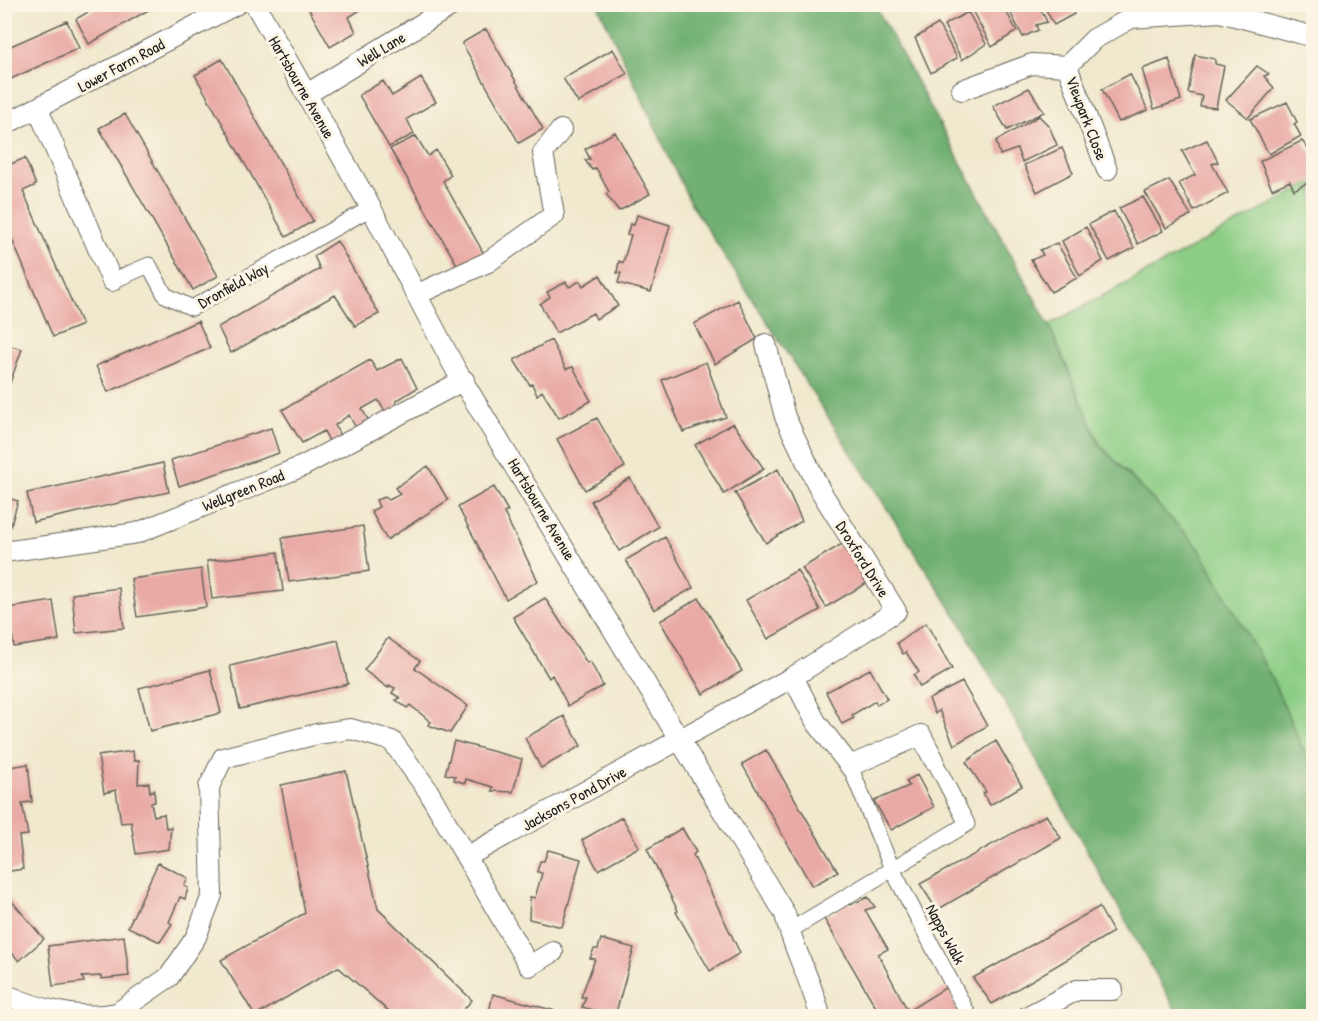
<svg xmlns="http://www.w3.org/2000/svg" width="1318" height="1021" font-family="'Patrick Hand',sans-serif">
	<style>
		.green { fill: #8ccd85; stroke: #547450; stroke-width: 1.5 }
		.forest { fill: #71b072; stroke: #466647; stroke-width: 1.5 }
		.building { fill: #e9aaa5 }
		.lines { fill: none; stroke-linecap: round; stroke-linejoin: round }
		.pedestrian-casing { stroke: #66645a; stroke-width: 17 }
		.minor-casing { stroke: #66645a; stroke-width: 22 }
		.pedestrian { stroke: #fff; stroke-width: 15 }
		.minor { stroke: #fff; stroke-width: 20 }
		.labels { text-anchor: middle; stroke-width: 6; stroke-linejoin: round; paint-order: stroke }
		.street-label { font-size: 16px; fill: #1c1c1c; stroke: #fcf5e5 }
	</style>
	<rect width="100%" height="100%" fill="#fcf5e5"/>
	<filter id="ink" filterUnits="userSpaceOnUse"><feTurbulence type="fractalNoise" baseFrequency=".0167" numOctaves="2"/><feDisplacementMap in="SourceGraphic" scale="12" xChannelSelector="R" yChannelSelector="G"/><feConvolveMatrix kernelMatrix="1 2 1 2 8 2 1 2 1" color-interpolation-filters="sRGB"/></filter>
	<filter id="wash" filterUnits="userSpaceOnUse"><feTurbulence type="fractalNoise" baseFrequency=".008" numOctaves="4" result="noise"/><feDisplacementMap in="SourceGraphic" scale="24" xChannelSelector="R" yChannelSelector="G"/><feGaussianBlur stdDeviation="1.35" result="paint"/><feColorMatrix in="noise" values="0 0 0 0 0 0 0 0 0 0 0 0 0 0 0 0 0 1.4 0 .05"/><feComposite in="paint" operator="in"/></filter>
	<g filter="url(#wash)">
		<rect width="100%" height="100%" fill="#f0e9ce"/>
		<path class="green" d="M1313,182V772L1273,681L1199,548L1100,445L1049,325Z"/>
		<path class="forest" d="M598,5H875L1049,325L1100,445L1199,548L1273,681L1313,772V1016H1179L961,624L690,202Z"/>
		<g id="blocks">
			<path class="building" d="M102,4H159L89,44L76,19Z
				M306,4H370L349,17L356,32L330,47Z
				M986,4H1002L1017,31L992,47L973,12Z
				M1006,4H1038L1047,22L1036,25L1038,30L1023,37Z
				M1043,4H1080L1081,6L1073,10L1074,14L1054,25Z
				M968,12L986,44L962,60L944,25Z
				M67,21L79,48L4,82V49Z
				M938,24L957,58L931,73L915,38Z
				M486,29L543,129L519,143L462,43Z
				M613,49L627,74L578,103L563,78Z
				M1195,55L1215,59V64L1224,66L1216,108L1200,106L1202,96L1188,93Z
				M222,59L313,221L286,237L195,75Z
				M1169,59L1181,100L1154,109L1142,69Z
				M1257,66L1269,74L1264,76L1274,88L1248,118L1226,100Z
				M1130,74L1148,110L1119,122L1102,89Z
				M421,78L436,102L407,119L414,134L389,147L359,95L383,81L392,96Z
				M1029,88L1044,112L1007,130L993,106Z
				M1287,102L1297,122L1294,124L1301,136L1269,154L1250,119Z
				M125,114L218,276L193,290L99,128Z
				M1039,116L1049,126L1057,145L1022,162L1017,149L1000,155L996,141Z
				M615,132L650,194L619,211L606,194L609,192L596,168L592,170L585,160L590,159L585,149Z
				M416,136L428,156L436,150L451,175L443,181L484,254L459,268L390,149Z
				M1207,140L1218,162L1212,164L1228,193L1194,211L1179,183L1195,175L1182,151Z
				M1302,141L1314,156V179L1294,190L1290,181L1272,189L1260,161Z
				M1062,148L1073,173L1037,192L1024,165Z
				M25,158L36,185L23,191L82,325L53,337L4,220V167Z
				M1169,180L1191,215L1166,228L1145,192Z
				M1143,197L1163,231L1138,244L1119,208Z
				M1114,211L1134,248L1109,261L1089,224Z
				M637,215L670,225L651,292L618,283L621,273H617L619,261L623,263L631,235H627L630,224L634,225Z
				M1086,227L1103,261L1080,276L1062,241Z
				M337,241L379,314L355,326L335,295L231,353L218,327L320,269L314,256Z
				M1057,243L1077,278L1051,292L1031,260L1043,255L1040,250Z
				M600,275L618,306L596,319L593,313L556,333L540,304L550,297L547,292L566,282L569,287L580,281L583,286Z
				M738,300L757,339L715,364L694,324Z
				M198,321L210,348L108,392L96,366Z
				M551,340L566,369L573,367L591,401L559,418L542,391L537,395L532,384L530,385L514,360Z
				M4,344L22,349L5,397H4Z
				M402,358L417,388L396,401L398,408L386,413L378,400L362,409L370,423L357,430L349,415L335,425L341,438L331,445L324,431L302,443L282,410L370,360L377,371Z
				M706,362L726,417L683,432L662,380Z
				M597,418L625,467L585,490L557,439Z
				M733,423L764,469L724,494L695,445Z
				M271,428L279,453L179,486L171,460Z
				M163,463L169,492L33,522L27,493Z
				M428,466L448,500L387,540L371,511L379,507L376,500L385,497L389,500L400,494L395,488Z
				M778,469L802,521L766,543L735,493Z
				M630,478L658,527L619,551L591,501Z
				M494,487L508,511L504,513L538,581L506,599L458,507Z
				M4,497L18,501L10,528L4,526Z
				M363,526L369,571L289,582L282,538Z
				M665,537L693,588L654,610L626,560Z
				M847,541L872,580L826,607L802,568Z
				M278,552L283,591L212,599L207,561Z
				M201,569L206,607L137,617L131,579Z
				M797,570L820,610L768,639L746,600Z
				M119,588L124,628L76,633L72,594Z
				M545,598L587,663L590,661L603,686L568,706L552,675L549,678L513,617Z
				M699,598L742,671L703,694L660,621Z
				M53,601L59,640L14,647L8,608Z
				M926,623L952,669L920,687L914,675L919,672L906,652L903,654L897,643Z
				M388,638L420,661L415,668L468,706L450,733L428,725L431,722L410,705L407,708L396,700L400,698L392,693L395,688L389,685L388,688L364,670Z
				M338,640L348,684L240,709L230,666Z
				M870,669L887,699L877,705L875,701L852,715L854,718L842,724L826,692Z
				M210,670L221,713L150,731L139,688Z
				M962,682L987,726L954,745L939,710L935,714L929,699Z
				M564,716L581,746L541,768L525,738Z
				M454,741L522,759L513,792L492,791L493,787L466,779L465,783L454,780L455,776L445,774Z
				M996,741L1022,786L990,805L983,793L986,792L966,762Z
				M766,750L838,872L812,886L742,764Z
				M133,751L134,761L139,760L138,784L149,783L150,792L154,790L155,802L151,803L154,816L164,814L166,828L171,827L169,849L136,854L131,822L121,823L116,790L104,793L98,756Z
				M28,764L32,802L22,803L28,835L19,836L23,869L4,872V768Z
				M346,771L378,909L472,1000L458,1016H394L338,967L255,1016L221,960L305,913L281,785Z
				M917,775L934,807L891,830L874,801L909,786L906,781Z
				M1046,815L1061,838L937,910L920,884Z
				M622,817L639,847L598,870L582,840Z
				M682,828L696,852L693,855L740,953L710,971L676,912L678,911L647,849Z
				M548,850L581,859L562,927L529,919L530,897L535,898L542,873L537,872L540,861H544Z
				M158,863L188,878L184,886L188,888L185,899L180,897L169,922L172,924L160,942L128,927Z
				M4,892L44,939L19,961L12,953L9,956L4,950Z
				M868,897L875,907L865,910L888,949L878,954L908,1011L948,986L960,1016H881L823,917L834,913L847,901L850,905Z
				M1099,907L1113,932L992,1004L973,978Z
				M124,936L129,976L101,979V976L82,977L84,982L53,986L48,946Z
				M601,939L634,948L615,1016L582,1007L586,997H581L595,959L590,958L594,949H598Z
				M493,994L567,1014L566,1016H488Z"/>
		</g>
	</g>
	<g filter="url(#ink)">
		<use href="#blocks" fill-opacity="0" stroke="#66645a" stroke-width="1.5"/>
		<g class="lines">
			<defs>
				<path id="pedestrian" d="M112,281L149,265L165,295L192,308L371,208
					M850,766L892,869L969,1016
					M789,931L967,824L934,760"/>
				<path id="minor" d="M255,4L371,208L456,370L785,914C793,950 812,981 820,1016
					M1067,66L1107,170
					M962,90L1032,64L1067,66L1094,39L1131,18L1220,12L1314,37
					M307,94L454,4
					M38,109L112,281
					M4,125L237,4
					M418,294L488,262L554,215L543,153L561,130
					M4,552L137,533L303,466L464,380
					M793,677L816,722L850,766L921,735L934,760
					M466,857L793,677L896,611L820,490L785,417L766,344
					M4,994C38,1009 81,1021 117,1013L169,977L196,937L212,895L209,787L223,758L317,734L351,729L392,741L427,789L529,966L553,952
					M1028,1016L1077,990H1113"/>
			</defs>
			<use href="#pedestrian" class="pedestrian-casing"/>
			<use href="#minor" class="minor-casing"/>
			<use href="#pedestrian" class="pedestrian"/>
			<use href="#minor" class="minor"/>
		</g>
	</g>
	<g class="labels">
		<g class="street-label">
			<text transform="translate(381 49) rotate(-31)" y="6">Well Lane</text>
			<text transform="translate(121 65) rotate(-28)" y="6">Lower Farm Road</text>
			<text transform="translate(302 87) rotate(60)" y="6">Hartsbourne Avenue</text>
			<text transform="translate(1087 118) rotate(69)" y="6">Viewpark Close</text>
			<text transform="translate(233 285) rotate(-29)" y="6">Dronfield Way</text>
			<text transform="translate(243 490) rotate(-22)" y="6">Wellgreen Road</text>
			<text transform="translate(542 509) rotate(59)" y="6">Hartsbourne Avenue</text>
			<text transform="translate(863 559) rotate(58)" y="6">Droxford Drive</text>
			<text transform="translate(574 798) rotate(-29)" y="6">Jacksons Pond Drive</text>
			<text transform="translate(946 934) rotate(62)" y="6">Napps Walk</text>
		</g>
	</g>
	<rect width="1318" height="1021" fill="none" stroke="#fcf5e5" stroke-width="24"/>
</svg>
